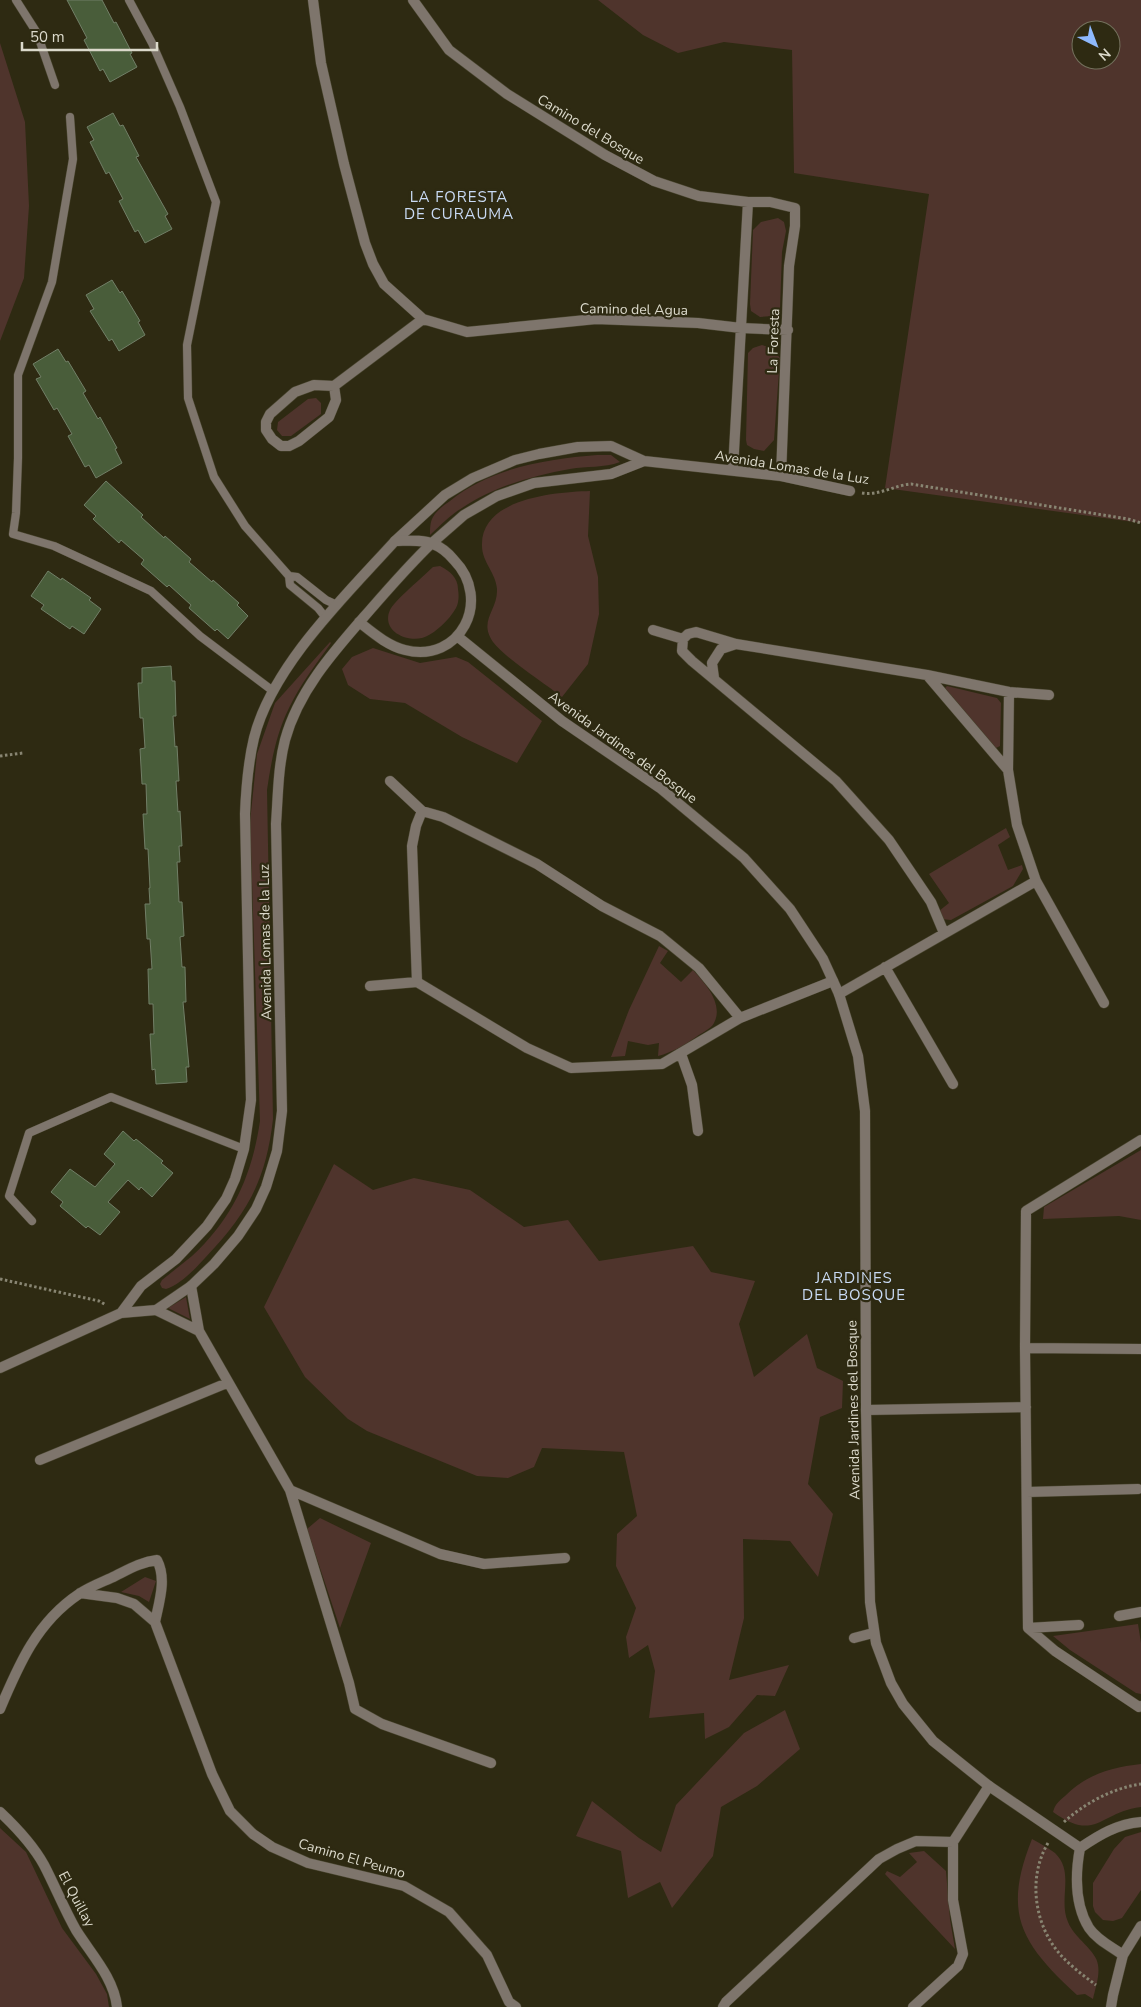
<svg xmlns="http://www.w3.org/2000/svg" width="1141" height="2007" font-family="'Nunito Sans',sans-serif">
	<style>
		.green { fill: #4f342c; fill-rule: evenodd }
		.building { fill: #495d3a; stroke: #717f67 }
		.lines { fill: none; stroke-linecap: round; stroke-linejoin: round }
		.service-casing { stroke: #4a4630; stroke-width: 9 }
		.minor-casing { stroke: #4a4630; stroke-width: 11 }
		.tertiary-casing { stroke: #4a4630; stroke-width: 11 }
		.path { stroke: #888572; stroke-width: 3; stroke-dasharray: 2.5 2.5; stroke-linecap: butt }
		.service { stroke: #7e756c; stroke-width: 8 }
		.minor { stroke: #7e756c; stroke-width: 10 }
		.tertiary { stroke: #7e756c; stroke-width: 10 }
		.labels { text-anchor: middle; stroke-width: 4.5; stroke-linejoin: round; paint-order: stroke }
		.street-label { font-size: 14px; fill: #dbd9cb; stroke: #2e2a12 }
		.neighbourhood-label { font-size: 15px; letter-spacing: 1px; fill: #cadbf5; stroke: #2e2a12 }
	</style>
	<rect width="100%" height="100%" fill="#2e2a12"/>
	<path class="green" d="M598,0H1141V523L885,488L929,194L794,173L792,50L724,42L678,53L643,35ZM1081,30H1111V60H1081Z
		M0,43L25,122L29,206L24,278L0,341Z
		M778,218L784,222L786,231L782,252L780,309L773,316L760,317L751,311L750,304L753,230L761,222Z
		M762,345L771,348L780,358L774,440L764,451L754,449L747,445L746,440L748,353L753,348Z
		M316,398L321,403V414L291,436H282L277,430L278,422L308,399Z
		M597,455H611L620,462C604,468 587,466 570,469C532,476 495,486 462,508C450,515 440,526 430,535C430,529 430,522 433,517C436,511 444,505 450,501C490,468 547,459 597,455Z
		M590,491L588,536L598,577L599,614L588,664L562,697C544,683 505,658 493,642C478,620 498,611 497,589C496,573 482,562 482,546C480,498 556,492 590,491Z
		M440,566C450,571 458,578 458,589C459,595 459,602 456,608C450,619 434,635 422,638C405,642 381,630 390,610C394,601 424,576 433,567Z
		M330,642L331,643C316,664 300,685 289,708C276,734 271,763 267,790L273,1119C266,1181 247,1214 205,1258C195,1269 180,1285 166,1289L162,1288L160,1284L162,1280C172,1272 182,1264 192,1256C233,1218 252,1175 260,1121L250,822L257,754L275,703Z
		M373,648L420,663L456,657L468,662L542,721L517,763L462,737L405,703L370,699L348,685L342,669L352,657Z
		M947,686L997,698L1001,703L1000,746L996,748L945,688Z
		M1006,828L1010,837L998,845L1008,870L1022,865L1023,869L1013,886L951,920L941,919L939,911L949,903L929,874Z
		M659,946L668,951L660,963L681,982L693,970C705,983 724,1004 714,1023C711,1029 701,1033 696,1037C683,1046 673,1052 658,1056L659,1043L648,1045L628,1041L625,1056L611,1057L629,1010Z
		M1141,1150V1220L1119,1216L1043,1219L1044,1207Z
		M334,1164L373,1190L414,1178L470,1190L524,1227L568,1220L599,1261L693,1246L711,1272L755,1281L739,1324L754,1377L807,1334L817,1368L843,1381L842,1408L820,1417L808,1484L833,1514L818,1577L790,1541L743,1539L744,1618L729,1680L789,1665L775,1696L757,1695L729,1727L705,1739L704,1713L649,1718L655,1671L648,1645L629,1658L626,1637L636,1608L616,1566L617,1534L637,1516L624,1452L542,1448L534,1467L508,1478L477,1476L367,1431L348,1419L305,1377L264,1307Z
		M186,1297L190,1319L168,1308Z
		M320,1518L371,1543L340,1628L307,1529Z
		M145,1577L156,1581L149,1602L139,1596L121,1592Z
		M1138,1624L1141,1643V1694L1136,1693L1070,1650L1053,1636Z
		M785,1710L800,1749L757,1786L721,1807L713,1856L672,1908L660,1882L628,1898L621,1851L576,1836L592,1801L639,1838L661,1852L676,1805L744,1733Z
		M1141,1764V1807C1100,1812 1096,1843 1053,1812C1055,1804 1059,1801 1065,1796C1085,1775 1112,1767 1141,1764Z
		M0,1828L26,1852L62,1928L96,1974L107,1994L109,2007H0Z
		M1141,1832V1890L1122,1918L1113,1921L1103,1920L1095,1912L1093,1906V1883L1114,1849L1125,1837Z
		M1032,1839C1040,1843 1048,1848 1055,1853C1075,1872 1058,1899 1068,1922C1074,1938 1097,1951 1098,1965C1100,1976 1095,1989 1093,1999L1085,1994L1077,1995C1021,1943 1002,1914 1032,1839Z
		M924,1851L946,1871L950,1919L955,1949L885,1874L887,1871L900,1877L917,1862L909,1853Z"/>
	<path class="building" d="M67,0H102L114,23L116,22L132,53L130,54L137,67L110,82L103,69L100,71L84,40L87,38Z
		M113,113L120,126L123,125L139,156L136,157L168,214L165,216L172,229L145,243L138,230L135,232L119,201L123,199L109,172L106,174L90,142L94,140L87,127Z
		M112,280L120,293L122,291L140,321L138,322L145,335L119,351L112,339L109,341L90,311L94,309L86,295Z
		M58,349L66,362L68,361L86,391L83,393L98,419L100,417L117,448L115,449L122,463L96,478L89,465L85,467L68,436L72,434L57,408L54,410L36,379L41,377L33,364Z
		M106,481L143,515L141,517L164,538L165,536L191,559L189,562L212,582L213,580L239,603L237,605L248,616L228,639L217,629L215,631L189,608L191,605L169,585L167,587L141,564L144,560L121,540L119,543L93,519L96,516L84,505Z
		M48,571L61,580L62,578L91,598L89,600L101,609L84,634L72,626L70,629L41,609L44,605L31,596Z
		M171,666L172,681H175L176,716H173L175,747L177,746L179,781H176L177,797L178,812L180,811L182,846H179L180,862H177L179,902H182L184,936L180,937L182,967H185L186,1002H183L189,1067H186L187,1082L156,1084L155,1069L152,1070L150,1034H154L153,1004H149L148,969H152L150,939H147L145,904H150L149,888H150L148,849H145L143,814H147L146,784H142L140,749L145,748L143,718H140L138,683H142V668Z
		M123,1131L134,1141L136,1139L163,1161L161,1163L173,1173L152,1197L141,1187L139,1190L128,1180L108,1202L120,1212L100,1235L88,1226L86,1228L60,1206L63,1202L51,1192L70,1169L95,1187L115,1164L104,1154Z"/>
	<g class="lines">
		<defs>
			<path id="service" d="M16,0L37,33L55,85
				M129,0L152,43L180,107L216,202L187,345L188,398L214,477L245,526L289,576L290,585L318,608L326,618
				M70,117L73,159L52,282L18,375V458L16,513L13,534L54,546L151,591L200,636L273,691
				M289,576L297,577L326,600L337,605
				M32,1221L9,1196L29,1133L111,1097L244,1149"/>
			<path id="minor" d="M313,0L321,63L344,164L365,243L373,264L384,284L423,319L467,332L596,319L698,323L741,328L788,330
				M413,0L449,50L507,94L605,155L654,181L699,196L748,202H770L795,208V226L789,266L781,476
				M334,386L336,400L329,417L299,441L289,446H281L272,439L266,430V422L270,414L295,392L314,385L334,386L423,319
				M733,469L748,202
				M395,541L445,495L473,478L515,460L539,454L578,447L611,446L644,461L781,476L850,491
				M432,543L464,515L497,496L534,483L611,474L644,461
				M653,630L683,639
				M927,675L1008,770
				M714,678L712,663L721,649L736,644
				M1009,692L1008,770L1017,825L1036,881L1104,1003
				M390,781L422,811L443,817L537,864L602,906L660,936L699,968L740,1018
				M422,811L416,826L412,846L417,982L527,1048L571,1068L662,1064L740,1018L833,981
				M944,933L931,902L889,840L836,781L692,661L682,651L683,639L688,634L696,632L736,644L927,675L1009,692L1049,695
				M885,967L953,1084
				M370,986L417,982
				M839,994L1036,881
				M681,1054L692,1085L698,1131
				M1141,1140L1026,1211L1025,1348L1028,1628L1055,1651L1139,1707L1141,1706
				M191,1286L199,1331L290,1490L349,1683L355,1709L382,1724L491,1763
				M156,1310L199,1331
				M1025,1348L1141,1349
				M866,1410L1026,1407
				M40,1460L227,1383
				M290,1490L440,1554L484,1564L565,1558
				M1027,1492L1138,1489
				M80,1593L117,1598L134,1604L155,1622L212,1774L230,1811L253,1834L272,1847L308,1863L404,1886L449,1912L487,1955L509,2002L516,2007
				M1119,1616L1141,1612
				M1028,1628L1079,1625
				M854,1638L873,1633
				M0,1709C19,1664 37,1622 79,1594C89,1587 100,1583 111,1578C126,1571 140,1562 157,1560C167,1579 159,1602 155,1622
				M0,1812C17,1828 33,1845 44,1865C55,1886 64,1909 76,1930C91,1954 114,1978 117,2007
				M723,2007L726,2002L879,1859L897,1849L916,1841L953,1842
				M913,2007L958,1966L963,1954L953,1900V1842L989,1786"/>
			<path id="tertiary" d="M457,636L562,721L660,788L744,858L790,909L823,959L839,994L858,1056L865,1111L866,1410L870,1602L876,1643L891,1683L903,1704L933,1741L989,1786L1080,1848
				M121,1313L141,1286L176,1259L207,1226L226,1199L235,1179L244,1149L251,1100L245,814C246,789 248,763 254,738C272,666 346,595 395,541C406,541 423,539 433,544C441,547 449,554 454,560C493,600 460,664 405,650C388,646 373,633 359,622
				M0,1368L121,1313L156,1310L191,1286L214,1264L238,1236L256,1209L266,1187L277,1151L282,1111L276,824C278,796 278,767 285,740C299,689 336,649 370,610C390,587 410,564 432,543
				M1123,1955C1112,1947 1097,1940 1089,1928C1075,1905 1075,1875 1080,1848C1099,1835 1117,1824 1141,1822
				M1111,2007L1113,1995L1123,1955L1141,1926"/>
		</defs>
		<use href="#service" class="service-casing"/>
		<use href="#minor" class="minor-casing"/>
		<use href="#tertiary" class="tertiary-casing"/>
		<path class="path" d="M862,493C879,496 895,485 911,484L1128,519L1141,523
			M0,756L23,753
			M0,1279L99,1301L106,1305
			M1064,1822C1085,1803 1113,1788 1141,1784
			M1048,1843C1030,1873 1033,1913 1051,1942C1062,1960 1080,1973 1096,1985"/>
		<use href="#service" class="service"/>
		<use href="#minor" class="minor"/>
		<use href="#tertiary" class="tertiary"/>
	</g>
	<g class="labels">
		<g class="street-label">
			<text transform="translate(591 129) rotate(31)" y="5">Camino del Bosque</text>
			<text transform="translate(634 309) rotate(1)" y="5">Camino del Agua</text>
			<text transform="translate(773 341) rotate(-88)" y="5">La Foresta</text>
			<text transform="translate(792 467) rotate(9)" y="5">Avenida Lomas de la Luz</text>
			<text transform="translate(623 747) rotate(36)" y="5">Avenida Jardines del Bosque</text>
			<text transform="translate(265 942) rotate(-91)" y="5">Avenida Lomas de la Luz</text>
			<text transform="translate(853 1410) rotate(-91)" y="5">Avenida Jardines del Bosque</text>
			<text transform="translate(352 1858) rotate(16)" y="5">Camino El Peumo</text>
			<text transform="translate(77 1899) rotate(62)" y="5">El Quillay</text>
		</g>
		<g class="neighbourhood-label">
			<text x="459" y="202">LA FORESTA<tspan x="459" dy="17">DE CURAUMA</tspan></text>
			<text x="854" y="1283">JARDINES<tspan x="854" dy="17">DEL BOSQUE</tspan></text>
		</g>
	</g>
	<g transform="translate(1096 45) rotate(138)"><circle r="24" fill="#2e2a12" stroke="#73705c"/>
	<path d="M0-4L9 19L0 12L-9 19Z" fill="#8eb9fd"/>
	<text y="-8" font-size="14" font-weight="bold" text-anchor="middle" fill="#dbd9cb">N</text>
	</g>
	<path d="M22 42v8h135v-8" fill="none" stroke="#dbd9cb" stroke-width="2.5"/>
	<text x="30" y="42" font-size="15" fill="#dbd9cb" stroke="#2e2a12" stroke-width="4" paint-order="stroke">50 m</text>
</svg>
